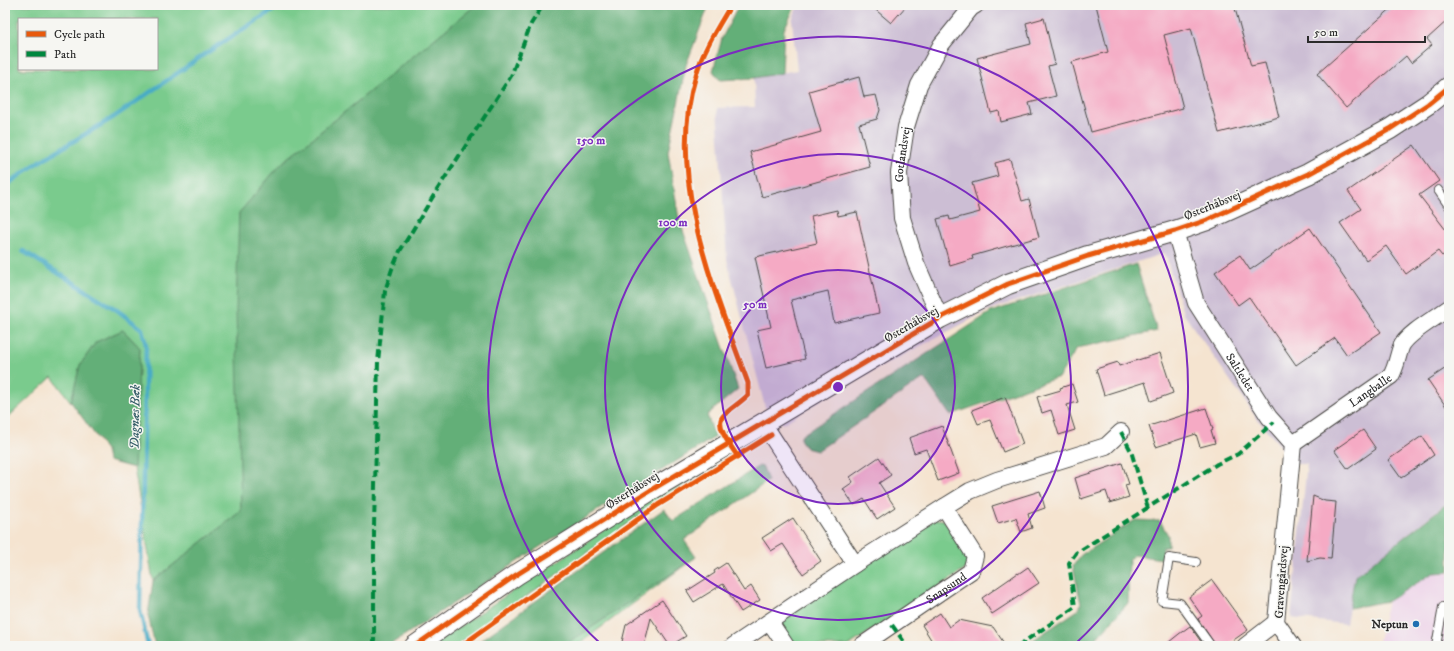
<svg xmlns="http://www.w3.org/2000/svg" width="1454" height="651" font-family="'IM FELL DW Pica',serif">
	<style>
		.built { fill: #edd0e8 }
		.industrial { fill: #ccbed4 }
		.green { fill: #7acb8d; stroke: #527b5c; fill-rule: evenodd }
		.forest { fill: #63af78; stroke: #476d52 }
		.lines { fill: none; stroke-linecap: round; stroke-linejoin: round }
		.stream { stroke: #47abc6; stroke-width: 4.5 }
		.building { fill: #f5aac4 }
		.service-casing { stroke: #494744; stroke-width: 10 }
		.minor-casing { stroke: #494744; stroke-width: 18 }
		.tertiary-casing { stroke: #494744; stroke-width: 22 }
		.service { stroke: #fff; stroke-width: 8 }
		.minor { stroke: #fff; stroke-width: 16 }
		.tertiary { stroke: #fff; stroke-width: 20 }
		.quiet { stroke: #00873e; stroke-width: 4; stroke-dasharray: 8 4; stroke-linecap: butt }
		.cycleway-casing { stroke: #f6f6f2; stroke-width: 8 }
		.cycleway { stroke: #e8590c; stroke-width: 5 }
		.ring { fill: none; stroke: #7b2cbf; stroke-width: 2 }
		.poi-dot { fill: #1f6fb2; stroke: #f6f6f2; stroke-width: 1.5 }
		.labels { text-anchor: middle; stroke-width: 3; stroke-linejoin: round; paint-order: stroke }
		.street-label { font-size: 12px; fill: #2b2b2b; stroke: #f6f6f2 }
		.poi-label { font-size: 12px; font-weight: bold; fill: #2b2b2b; stroke: #f6f6f2; text-anchor: end }
		.water-label { font-size: 13px; font-style: italic; fill: #365e69; stroke: #f6f6f2 }
		.centre { fill: #7b2cbf; stroke: #f6f6f2; stroke-width: 2 }
		.ring-label { font-size: 12px; text-anchor: middle; font-weight: bold; fill: #7b2cbf; stroke: #f6f6f2; stroke-width: 3; stroke-linejoin: round; paint-order: stroke }
	</style>
	<rect width="100%" height="100%" fill="#f6f6f2"/>
	<filter id="ink" filterUnits="userSpaceOnUse"><feTurbulence type="fractalNoise" baseFrequency=".025" numOctaves="2"/><feDisplacementMap in="SourceGraphic" scale="8" xChannelSelector="R" yChannelSelector="G"/><feConvolveMatrix kernelMatrix="1 2 1 2 8 2 1 2 1" color-interpolation-filters="sRGB"/></filter>
	<filter id="wash" filterUnits="userSpaceOnUse"><feTurbulence type="fractalNoise" baseFrequency=".012" numOctaves="4" result="noise"/><feDisplacementMap in="SourceGraphic" scale="16" xChannelSelector="R" yChannelSelector="G"/><feGaussianBlur stdDeviation="0.9" result="paint"/><feColorMatrix in="noise" values="0 0 0 0 0 0 0 0 0 0 0 0 0 0 0 0 0 1.4 0 .05"/><feComposite in="paint" operator="in"/></filter>
	<g filter="url(#wash)">
		<rect width="100%" height="100%" fill="#f5e4d0"/>
		<path class="built" d="M1449,572V646H1378L1388,601L1433,573Z"/>
		<path class="industrial" d="M798,5H1449V501L1355,576L1346,624L1291,618L1307,464H1296L1258,420L1183,313L1165,253L989,310L833,392L783,424L765,407L727,260L717,108L755,107L754,78L797,70L792,20Z"/>
		<path class="green" d="M5,5H476L281,164L239,213L241,511L153,581L134,468L140,348L123,330L96,342L80,365L71,402L52,377L5,420ZM19,19H157V69H19Z
			M729,459L661,500L457,646H430L660,493Z
			M935,519L944,520L970,559L969,567L848,646H791L780,630L781,620Z
			M696,557L576,646H564Z"/>
		<path class="forest" d="M476,5H709L686,65L668,152L679,219L738,389L707,415L715,437L555,537L388,646H155L148,615L153,581L241,511L236,309L239,213L281,164Z
			M739,5H796L784,29L782,73L754,78L720,80L713,71L722,38Z
			M1136,264L1157,331L1077,348L1059,377L950,415L924,378L817,451L806,448L800,439L802,435L991,312Z
			M123,330L140,348L134,468L108,461L106,450L71,402L80,365L96,342Z
			M759,466L763,467L768,481L684,540L696,557L564,646H473L664,509L673,521Z
			M1449,502V572L1433,573L1388,601L1349,608L1355,576Z
			M1135,520L1160,521L1168,535V547H1163L1162,559L1134,555L1129,560L1128,603L1093,642L1086,646H1024L1078,610L1081,604L1073,566L1081,555Z"/>
		<g class="lines">
			<path class="stream" d="M5,186L37,163L114,117L208,52L281,5
				M5,240H6
				M23,251L117,310L142,329L146,345L140,610L148,646"/>
		</g>
		<g id="blocks">
			<path class="building" d="M870,5H907L891,23Z
				M1096,5H1234L1251,66L1265,63L1279,117L1219,133L1191,28L1164,35L1183,108L1091,132L1072,62L1108,52Z
				M1395,5H1449V19L1427,39L1432,45L1411,63L1406,56L1346,108L1317,74Z
				M1044,18L1055,64L1048,66L1056,96L1029,103L1032,114L1001,122L999,111L991,113L977,58L1031,44L1026,23Z
				M859,77L864,97L876,95L880,110L877,119L859,124L870,167L762,197L750,152L821,132L809,91Z
				M1414,145L1439,181L1419,195L1449,234V251L1442,256L1438,251L1406,274L1386,246L1366,260L1340,223L1361,209L1348,191Z
				M1010,159L1022,201L1029,199L1039,237L972,256L973,259L950,266L937,219L949,216L950,220L980,212L972,183L998,176L995,163Z
				M837,210L838,216L857,212L879,313L834,323L828,291L791,300L805,359L766,368L757,330L771,327L755,257L817,243L811,216Z
				M1310,228L1381,332L1347,355L1335,338L1296,365L1249,297L1238,305L1215,272L1240,255L1250,270Z
				M1160,353L1173,393L1151,401L1145,382L1104,395L1096,369L1118,362L1119,366Z
				M1449,366V411L1428,380Z
				M1072,384L1078,402L1067,405L1075,430L1059,435L1051,410L1042,413L1037,397L1061,390L1060,388Z
				M1005,397L1023,444L1003,452L990,420L978,424L972,410Z
				M1206,408L1213,429L1211,430L1215,443L1200,447L1196,434L1156,447L1149,426Z
				M942,426L959,473L938,481L926,449L914,453L909,438Z
				M1363,430L1376,449L1348,469L1334,450Z
				M1422,436L1434,455L1401,478L1388,460Z
				M879,457L891,475L879,483L895,507L877,519L864,499L854,505L843,489L853,482L850,477Z
				M1122,463L1129,484L1125,485L1129,497L1110,503L1106,491L1081,499L1075,478Z
				M1040,491L1045,508L1028,514L1032,528L1021,532L1016,518L998,523L992,506Z
				M1313,496L1325,501L1336,502L1331,559L1320,558L1307,561Z
				M793,518L821,561L803,574L783,544L771,551L762,538Z
				M726,563L744,591L751,586L760,600L741,612L723,584L694,602L687,591L715,573L714,571Z
				M1028,567L1039,583L992,614L982,598L1018,573V574Z
				M1212,580L1248,630L1225,646H1216L1198,619L1202,616L1189,597Z
				M662,600L686,636L670,646L651,618L644,646H621L626,625Z
				M940,613L949,627L959,620L993,627L1006,646H975L963,644L960,646H935L922,625Z
				M1190,626L1204,646H1164L1179,634Z"/>
		</g>
	</g>
	<g filter="url(#ink)">
		<use href="#blocks" fill-opacity="0" stroke="#494744" stroke-width="1"/>
		<g class="lines">
			<defs>
				<path id="service" d="M1438,190L1449,206
					M1196,562L1169,558L1162,601L1180,603L1211,646
					M1436,646L1443,607"/>
				<g id="minor">
					<path id="s1" d="M1175,231L1196,303L1269,417L1293,444L1276,622L1293,646"/>
					<path id="s2" d="M940,318L916,263L902,218L899,173L906,127L919,85L941,45L971,8L976,5"/>
					<path d="M763,423L855,564"/>
					<path id="s3" d="M1293,444L1391,376C1397,365 1397,358 1401,347C1406,334 1437,317 1449,308"/>
					<path d="M770,622L786,646"/>
					<path d="M733,646L855,564L944,507L970,491L997,480L1106,446L1121,432"/>
					<path id="s4" d="M861,646L971,571L975,556L944,507"/>
					<path d="M1245,646L1276,622"/>
				</g>
				<path id="tertiary" d="M415,646L516,575L651,490L940,318L1008,284L1088,256L1175,231L1207,220L1308,174L1390,129L1428,104L1449,87"/>
			</defs>
			<use href="#service" class="service-casing"/>
			<use href="#minor" class="minor-casing"/>
			<use href="#tertiary" class="tertiary-casing"/>
			<use href="#service" class="service"/>
			<use href="#minor" class="minor"/>
			<use href="#tertiary" class="tertiary"/>
			<path class="quiet" d="M1121,432L1131,451L1148,508
				M892,625L907,646
				M374,646V526L378,362L385,291L392,269L400,251L437,190L511,76L531,24L543,5
				M1018,646L1075,607L1069,563L1076,553L1217,464L1238,454L1274,422"/>
			<defs>
				<path id="cycleway" d="M731,5C718,27 703,50 696,75C665,176 714,289 748,383V395C740,403 731,408 724,415C713,425 732,447 738,457
					M415,646L516,575L651,490L940,318L1008,284L1088,256L1175,231L1207,220L1308,174L1390,129L1428,104L1449,87
					M461,646L658,505L771,435"/>
			</defs>
			<use href="#cycleway" class="cycleway-casing"/>
			<use href="#cycleway" class="cycleway"/>
		</g>
	</g>
	<circle cx="838" cy="387" r="117" fill="#7b2cbf" fill-opacity=".12"/>
	<g class="ring">
		<circle cx="838" cy="387" r="117"/>
		<circle cx="838" cy="387" r="233"/>
		<path d="M602 645A350 350 0 1 1 1074 645"/>
	</g>
	<circle class="poi-dot" cx="1416" cy="624" r="4"/>
	<g class="labels">
		<g class="street-label">
			<text dy="4" stroke="none"><textPath href="#s2" startOffset="171">Gotlandsvej</textPath></text>
			<text transform="translate(1212 205) rotate(-22)" y="4">Østerhåbsvej</text>
			<text transform="translate(911 324) rotate(-30)" y="4">Østerhåbsvej</text>
			<text dy="4" stroke="none"><textPath href="#s1" startOffset="157">Saltledet</textPath></text>
			<text dy="4" stroke="none"><textPath href="#s3" startOffset="94">Langballe</textPath></text>
			<text transform="translate(632 490) rotate(-32)" y="4">Østerhåbsvej</text>
			<text transform="translate(1281 582) rotate(-86)" y="4">Gravengårdsvej</text>
			<text dy="4" stroke="none"><textPath href="#s4" startOffset="103">Snapsund</textPath></text>
		</g>
		<g class="poi-label">
			<text x="1408" y="628">Neptun</text>
		</g>
		<g class="water-label">
			<text transform="translate(134 417) rotate(-89)" y="5">Dagnæs Bæk</text>
		</g>
	</g>
	<circle cx="838" cy="387" r="6" class="centre"/>
	<g class="ring-label">
		<text x="591" y="144">150 m</text>
		<text x="673" y="226">100 m</text>
		<text x="755" y="308">50 m</text>
	</g>
	<rect width="1454" height="651" fill="none" stroke="#f6f6f2" stroke-width="20"/>
	<rect x="18" y="18" width="140" height="52" fill="#f6f6f2" stroke="#a5a5a2"/>
	<rect x="26" y="31" width="20" height="6" fill="#e8590c" stroke="#a5a5a2"/>
	<text x="54" y="38" font-size="12" fill="#2b2b2b">Cycle path</text>
	<rect x="26" y="51" width="20" height="6" fill="#00873e" stroke="#a5a5a2"/>
	<text x="54" y="58" font-size="12" fill="#2b2b2b">Path</text>
	<path d="M1308 36v6h117v-6" fill="none" stroke="#2b2b2b" stroke-width="2"/>
	<text x="1314" y="36" font-size="12" fill="#2b2b2b" stroke="#f6f6f2" stroke-width="3" paint-order="stroke">50 m</text>
</svg>
